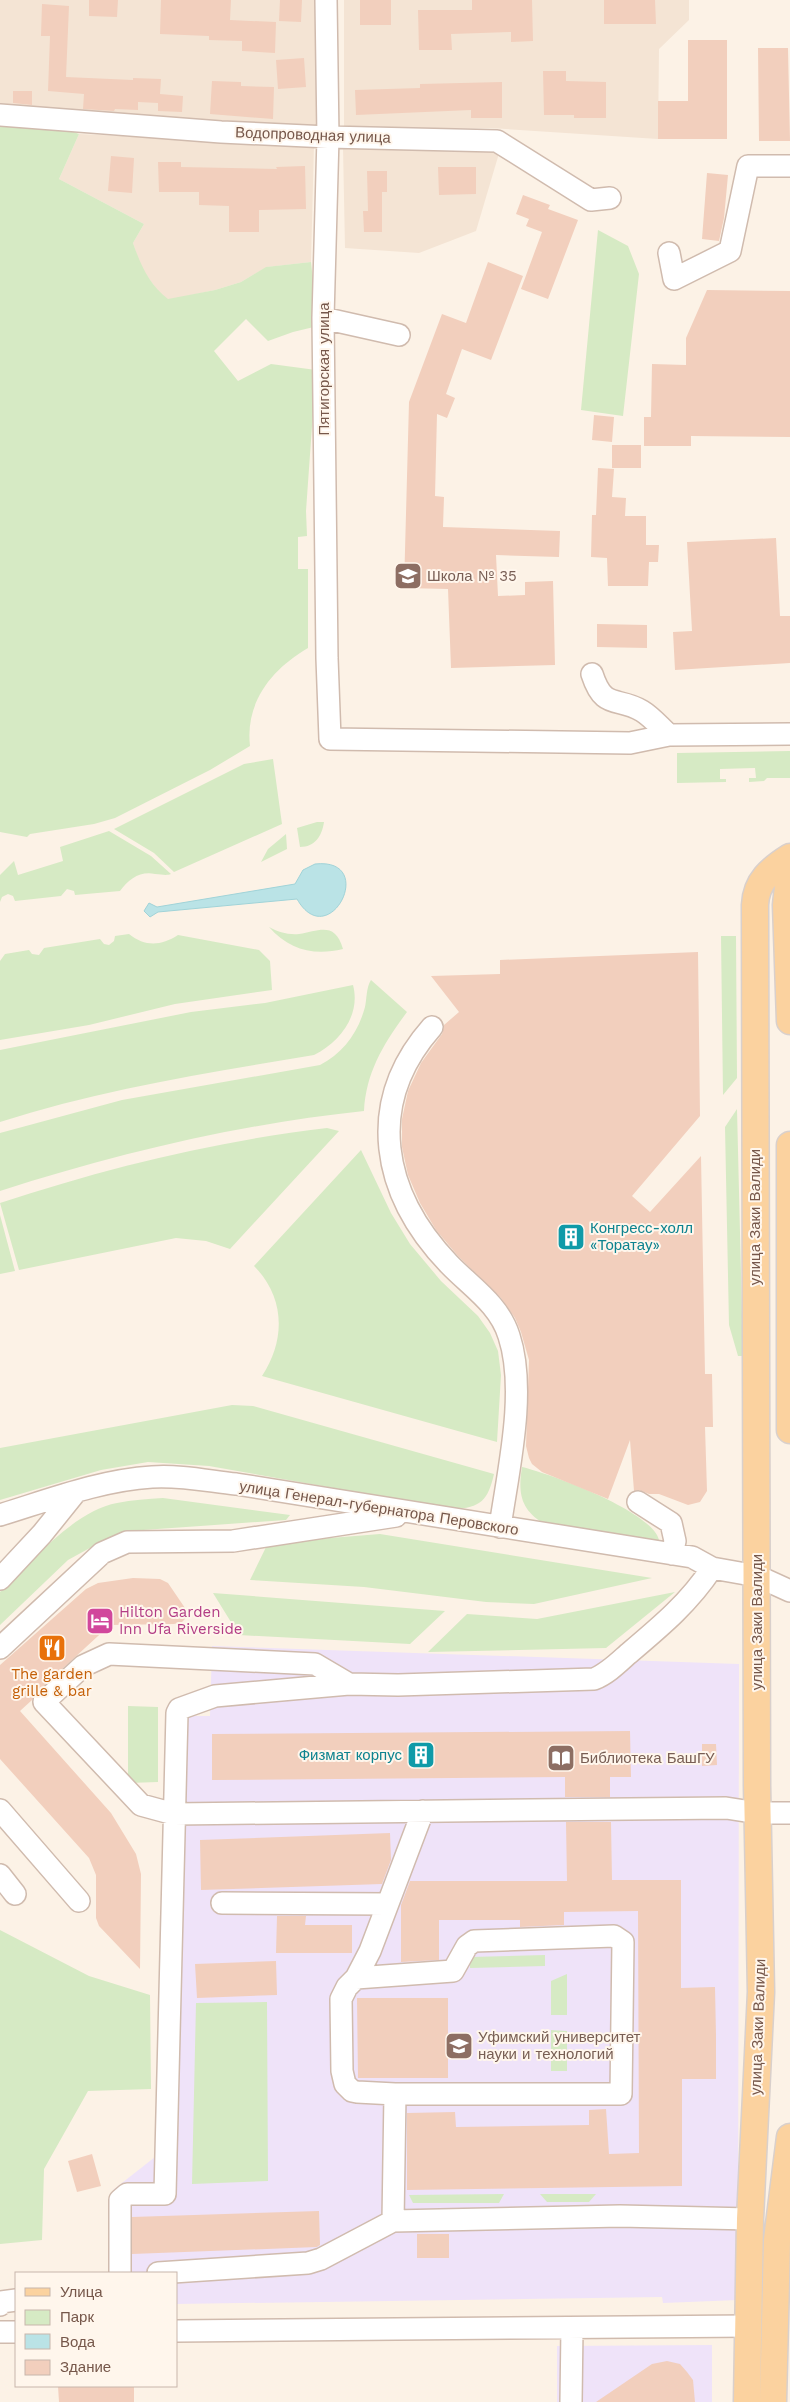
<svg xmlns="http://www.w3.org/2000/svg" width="790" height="2402" font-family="'Work Sans',sans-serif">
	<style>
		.residential { fill: #f4e4d4 }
		.education { fill: #efe3f9; fill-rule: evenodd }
		.green { fill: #d6eac4 }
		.water { fill: #bae3e6; stroke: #a0d3d8 }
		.building { fill: #f2cfbd }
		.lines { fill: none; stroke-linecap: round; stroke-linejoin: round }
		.minor-casing { stroke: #d0bbae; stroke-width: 24 }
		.major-casing { stroke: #d9d0cc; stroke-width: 29 }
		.minor { stroke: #fff; stroke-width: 21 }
		.major { stroke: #fbd29f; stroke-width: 26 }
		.labels { text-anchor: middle; stroke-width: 4; stroke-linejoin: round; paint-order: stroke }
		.street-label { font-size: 15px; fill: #76574a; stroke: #fff6ec }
		.education-label { font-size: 15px; fill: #785e54; stroke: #fff6ec; text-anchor: start }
		.culture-label { font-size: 15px; fill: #0d838f; stroke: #fff6ec; text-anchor: start }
		.hotel-label { font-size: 15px; fill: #b23c85; stroke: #fff6ec; text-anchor: start }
		.food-label { font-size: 15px; fill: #c56008; stroke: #fff6ec }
	</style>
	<rect width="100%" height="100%" fill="#fcf2e6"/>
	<path class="residential" d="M0,0H316L318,131L0,116Z
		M344,0H689V20L659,49L658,139L490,128L344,130Z
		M79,134L314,145L311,262L267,267L241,282L215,290L168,300L158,291L141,268L133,243L144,224L59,179Z
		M343,147L500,150L476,231L419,253L345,248Z"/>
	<path class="education" d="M212,1646L739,1664L738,2300L663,2303L662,2297L176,2304V2273H112L113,2190L178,2139L186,1716H210ZM330,1925H352V1953L330,1952ZM417,2234H449V2258H417Z
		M712,2345V2402H557V2346Z"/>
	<path class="green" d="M0,121L55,125L79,134L59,179L144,224L133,243C141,266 149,284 168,299L215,290L241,282L266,267L311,262L318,326L293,332L268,341L246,319L214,351L238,381L271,364L316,370L306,511L307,536L298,537V569H308V648C272,669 245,702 250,746L210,770L115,818L94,824L30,834L27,837L0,832Z
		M598,230L628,246L639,274L623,416L581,410Z
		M790,751V778H767L764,781L749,782V778H756L755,768L720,769V779H726V782L677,783V753Z
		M273,759L282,824L174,872L154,853L114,829L244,764Z
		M317,822H324C322,836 315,847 300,847L297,828Z
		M109,831L151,856L171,874C165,876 162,874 155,874C140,871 129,879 120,891L75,895L74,891L67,889L61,896L15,901L13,896L8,894L2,897L0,902V875L14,861L18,875L63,861L60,847Z
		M286,834L287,849L261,862L268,849Z
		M269,927C278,932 288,935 299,934C319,931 335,921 343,949C314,956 289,950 269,927Z
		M129,934C145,947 161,946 178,935L259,950L270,961L272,990L175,1004L89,1025L0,1040V961L5,954L29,950L32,954L39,955L44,948L100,939L104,944L109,945L114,941L115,936Z
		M721,936H736L737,1078L723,1095Z
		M371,980L407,1012C384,1043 366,1072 364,1111C240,1124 118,1153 0,1191V1133L122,1100L320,1065C343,1053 358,1033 365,1007C367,998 366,988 371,980Z
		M353,985C361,1015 340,1042 314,1055C208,1073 102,1089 0,1122V1050L191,1012L265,1003Z
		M737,1109L743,1356H738L729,1325L725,1127Z
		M327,1128L339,1131L230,1249L206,1241L176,1238L19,1270L0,1203C106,1168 216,1141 327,1128Z
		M361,1150L391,1213L410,1244L441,1281L478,1316L490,1333L498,1351L501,1375L497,1442L262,1376C286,1340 285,1297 254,1266Z
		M0,1215L15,1271L0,1274Z
		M232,1405L253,1406L494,1474C488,1500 481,1508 453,1509L209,1466L148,1462L101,1470L0,1500V1448Z
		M522,1467C551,1474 652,1511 659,1540L657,1542L543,1523C520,1509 518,1492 522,1467Z
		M163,1498L290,1515L286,1520L129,1531L108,1538L68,1560L0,1625V1592C31,1562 74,1511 117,1503C132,1500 148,1499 163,1498Z
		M380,1534L652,1578L534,1604L486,1602L364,1587L250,1580L268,1543Z
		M675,1592L606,1648L428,1652L467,1614L537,1619Z
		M213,1593L445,1611L410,1644L239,1635Z
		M128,1706L158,1707V1782L128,1783Z
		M0,1930L89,1976L150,1995L151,2089L88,2091L44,2169L42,2240L0,2244Z
		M545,1955V1966L470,1968V1957Z
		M567,1974V2015H551V1981Z
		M267,2002L268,2181L192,2184L196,2003Z
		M551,2030L567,2031V2071H551Z
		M504,2194L499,2203H413L409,2195Z
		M540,2194H596L589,2202H547Z"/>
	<path class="water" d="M315,864C379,857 329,955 297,899L158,912L150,917L144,911L149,903L157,907L295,884L303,870Z"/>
	<path class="building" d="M89,0H118L117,17L89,16Z
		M161,0H231L230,20L276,22L275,53L242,51V41L209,40V36L160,34Z
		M280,0H302L301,22L279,21Z
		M360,0H391V25H360Z
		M472,0H532L533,41L511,42V32L451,34L452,50H419L418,10H472Z
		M604,0H655L656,24H604Z
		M42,4L69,6L66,77L133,80V78L161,79L160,94L183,96L182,112L158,111V103L138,102V110L115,109L114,111L83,109L84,94L48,91L50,36H41Z
		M688,40H727V139H658V101H688Z
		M758,48H788L790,141H759Z
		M304,58L306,87L278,89L276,60Z
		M543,71H566V81L606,82V118H574V115H544Z
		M212,81L241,82V86L274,87L273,119L210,114Z
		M502,82V118H471V110L356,115L355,90L420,88V84Z
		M13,91H32V105L13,103Z
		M111,156L134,158L132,193L108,191Z
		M158,162H181V167L277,169L276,167L305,166L306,209L259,210V232H229V206L199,205V192H159Z
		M438,167H476V194L439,195Z
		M367,171H387V192H382V232H364L363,211H368Z
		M707,173L728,175L724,218L719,241L702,239Z
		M523,195L550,205L548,209L578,220L548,299L521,289L542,232L526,226L529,219L516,214Z
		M488,262L523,276L491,360L462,349L446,394L455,398L447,418L437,414L435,496L444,497L443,527L560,531L559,557L496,555L498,596L525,595V582L553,581L555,665L451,668L448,589L404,588L409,402L442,314L466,323Z
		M707,290L790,291V437L691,436V446H644V417H651L652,364L686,365V338Z
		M594,415L614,417L612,442L592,440Z
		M612,445H641V468H612Z
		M598,468L614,469L612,497L626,498L625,516H646V545H659L658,562H649L648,586H608L607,558L591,557L592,515H596Z
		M776,538L780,616H790V663L675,670L673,632L692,631L687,542Z
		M597,624L647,625V648L597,647Z
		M698,952L700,1116L632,1196L650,1212L701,1156L705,1374H712L713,1427H705L707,1491L700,1502L688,1505L659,1494H649L639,1490L634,1491L630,1440L608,1499L542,1472L532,1464L529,1458L526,1446L529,1360L521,1332L515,1318L501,1298L458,1256L436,1230L420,1203L408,1175L402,1147V1119L408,1091L421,1063L442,1034L444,1025L459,1012L431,976L500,974V960Z
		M133,1578L160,1579L168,1583L185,1608L186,1618L182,1622L174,1624L110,1625L36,1693L32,1700L20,1711L111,1813L136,1854L141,1874L140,1969L99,1926L96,1918V1875L89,1858L0,1759V1665L86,1589L98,1583Z
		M630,1731L631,1777H610V1797H565V1777L212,1780V1734Z
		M702,1744H716L717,1765L702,1766Z
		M566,1822H611L612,1880H681V1988L715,1987L716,2035V2079H682V2186L407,2190V2113L455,2112L456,2127L589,2125V2110L606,2109L609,2154L639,2153L638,1911L564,1912V1925L520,1927V1920H439V1960L401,1962V1905L410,1881H567Z
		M390,1833L391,1860L382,1884L201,1890L200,1840Z
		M277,1916H306L305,1925H352V1953H276Z
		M276,1961L277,1995L197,1998L195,1964Z
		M357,1998H448V2078H358Z
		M92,2154L101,2186L77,2192L68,2161Z
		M319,2211L320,2245L317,2247L132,2254V2217Z
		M417,2234H449V2258H417Z
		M667,2361L680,2364L687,2372L693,2380L695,2402H596L652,2364Z
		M58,2386H134V2402H59Z"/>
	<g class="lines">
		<defs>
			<path id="minor" d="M326,0L328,137L323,318L327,658L330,739L630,743L669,735L790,734
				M0,115L221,132L328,137L497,141L591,200L610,198
				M669,253L674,279L730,251L748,166H790
				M323,318L399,335
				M592,674C604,711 617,696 642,711C652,717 661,728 669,735
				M432,1027C364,1104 382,1194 449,1264C471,1287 499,1304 509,1336C527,1391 508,1471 500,1527
				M638,1502L671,1523L675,1541L672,1554
				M0,1515C49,1500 101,1480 152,1477C180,1475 208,1481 236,1484L692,1557L712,1568L757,1576L790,1591
				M0,1579L42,1534L75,1493
				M0,1648L102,1553L127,1542L233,1541L396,1516
				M349,1684L315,1664L109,1654L83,1666L44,1702L141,1805L174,1814L726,1808L758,1813H790
				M0,1810L79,1901
				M0,1875L15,1894
				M222,1903L387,1904
				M356,1978L453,1971L467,1946L474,1941L614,1936L623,1942L621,2094H395
				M393,2221L395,2094L357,2092L352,2091L345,2084L342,2071L341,1999L347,1987L356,1978L370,1951L423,1811
				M120,2273V2200L127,2194H165L177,1713L179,1709L215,1696L349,1684L398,1685L594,1679C607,1674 618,1663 628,1654C660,1627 689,1603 712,1568
				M158,2273L308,2263L321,2259L393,2221L620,2216L750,2219
				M0,2305L1,2302L16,2300
				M176,2331L749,2326
				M0,2332H16
				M571,2402L572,2328"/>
			<path id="major" d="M790,868L786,905L790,1021
				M790,1145V1430
				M747,2402L750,2219L761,1992L757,1785L755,905C756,881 771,869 790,857
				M773,2402L777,2240L790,2137"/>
		</defs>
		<use href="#minor" class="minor-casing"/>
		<use href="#major" class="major-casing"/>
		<use href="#minor" class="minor"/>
		<use href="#major" class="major"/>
	</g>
	<defs>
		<symbol id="school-square" viewBox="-11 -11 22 22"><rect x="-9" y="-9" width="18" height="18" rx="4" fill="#8d6e63" stroke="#fff6ec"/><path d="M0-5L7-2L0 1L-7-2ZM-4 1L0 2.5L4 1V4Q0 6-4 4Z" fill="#fff"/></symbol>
		<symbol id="building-square" viewBox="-11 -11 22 22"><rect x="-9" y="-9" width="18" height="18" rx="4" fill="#0f9aa8" stroke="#fff6ec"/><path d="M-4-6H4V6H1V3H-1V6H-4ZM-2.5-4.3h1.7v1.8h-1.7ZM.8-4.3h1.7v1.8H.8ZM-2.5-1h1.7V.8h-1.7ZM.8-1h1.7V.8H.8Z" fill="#fff"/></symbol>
		<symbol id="hotel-square" viewBox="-11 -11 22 22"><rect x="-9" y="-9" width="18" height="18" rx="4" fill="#d1479c" stroke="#fff6ec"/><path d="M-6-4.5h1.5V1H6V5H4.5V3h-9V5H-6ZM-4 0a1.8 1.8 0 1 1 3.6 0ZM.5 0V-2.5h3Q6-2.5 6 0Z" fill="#fff"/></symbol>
		<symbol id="restaurant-square" viewBox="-11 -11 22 22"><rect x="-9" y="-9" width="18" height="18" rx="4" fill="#e8710a" stroke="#fff6ec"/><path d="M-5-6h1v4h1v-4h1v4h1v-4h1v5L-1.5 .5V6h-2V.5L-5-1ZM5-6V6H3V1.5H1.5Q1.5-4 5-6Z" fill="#fff"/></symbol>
		<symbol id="library-square" viewBox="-11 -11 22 22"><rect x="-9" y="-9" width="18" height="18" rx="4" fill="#8d6e63" stroke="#fff6ec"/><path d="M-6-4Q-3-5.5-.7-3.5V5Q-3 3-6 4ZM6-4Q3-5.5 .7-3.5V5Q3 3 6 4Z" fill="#fff"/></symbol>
		<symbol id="university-square" viewBox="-11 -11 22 22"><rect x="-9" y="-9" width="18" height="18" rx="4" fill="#8d6e63" stroke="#fff6ec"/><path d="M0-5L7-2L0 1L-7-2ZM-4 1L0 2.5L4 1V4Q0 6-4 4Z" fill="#fff"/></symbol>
	</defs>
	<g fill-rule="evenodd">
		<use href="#school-square" x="392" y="560" width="32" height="32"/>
		<use href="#building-square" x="555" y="1221" width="32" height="32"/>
		<use href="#hotel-square" x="84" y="1605" width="32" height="32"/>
		<use href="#restaurant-square" x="36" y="1632" width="32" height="32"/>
		<use href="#building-square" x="405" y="1739" width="32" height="32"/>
		<use href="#library-square" x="545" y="1742" width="32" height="32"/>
		<use href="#university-square" x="443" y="2030" width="32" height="32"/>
	</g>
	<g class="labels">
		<g class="street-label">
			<text transform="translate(313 135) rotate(2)" y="5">Водопроводная улица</text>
			<text transform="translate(324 369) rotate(-90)" y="5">Пятигорская улица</text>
			<text transform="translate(755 1217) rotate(-90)" y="5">улица Заки Валиди</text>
			<text transform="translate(379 1508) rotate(9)" y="5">улица Генерал-губернатора Перовского</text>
			<text transform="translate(757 1622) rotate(-90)" y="5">улица Заки Валиди</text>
			<text transform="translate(758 2027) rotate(-88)" y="5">улица Заки Валиди</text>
		</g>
		<g class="education-label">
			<text x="427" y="581">Школа № 35</text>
			<text x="580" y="1763">Библиотека БашГУ</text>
			<text x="478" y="2042">Уфимский университет<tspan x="478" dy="17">науки и технологий</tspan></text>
		</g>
		<g class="culture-label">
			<text x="590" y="1233">Конгресс-холл<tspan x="590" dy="17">«Торатау»</tspan></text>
			<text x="402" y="1760" text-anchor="end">Физмат корпус</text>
		</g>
		<g class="hotel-label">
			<text x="119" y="1617">Hilton Garden<tspan x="119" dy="17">Inn Ufa Riverside</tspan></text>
		</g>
		<g class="food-label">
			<text x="52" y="1679">The garden<tspan x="52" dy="17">grille &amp; bar</tspan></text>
		</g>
	</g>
	<rect x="15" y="2272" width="162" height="115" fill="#fff6ec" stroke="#c8b6ab"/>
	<rect x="25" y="2288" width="25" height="8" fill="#fbd29f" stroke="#c8b6ab"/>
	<text x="60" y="2297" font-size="15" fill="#76574a">Улица</text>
	<rect x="25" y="2310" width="25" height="15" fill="#d6eac4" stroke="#c8b6ab"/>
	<text x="60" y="2322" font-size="15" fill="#76574a">Парк</text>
	<rect x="25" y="2334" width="25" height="15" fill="#bae3e6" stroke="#c8b6ab"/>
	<text x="60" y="2347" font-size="15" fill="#76574a">Вода</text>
	<rect x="25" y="2360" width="25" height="15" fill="#f2cfbd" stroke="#c8b6ab"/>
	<text x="60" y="2372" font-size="15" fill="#76574a">Здание</text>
</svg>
